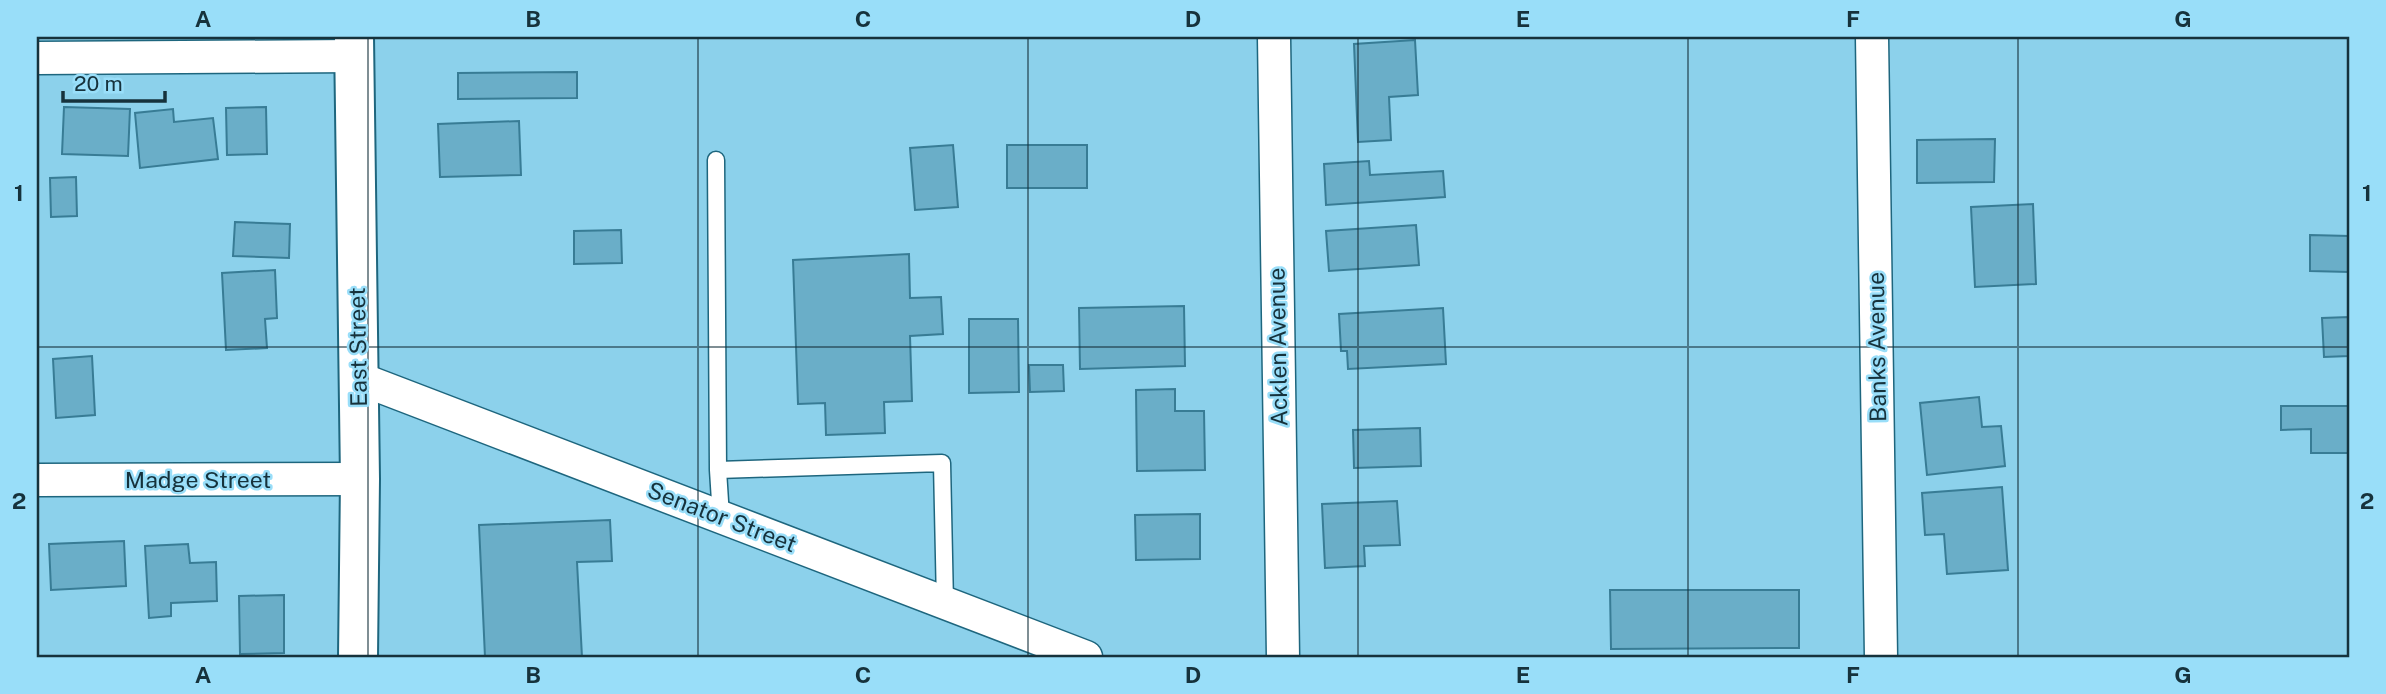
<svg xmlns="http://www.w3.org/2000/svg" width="2386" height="694" font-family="'Public Sans',sans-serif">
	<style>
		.building { fill: #6aaec8; stroke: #387c95; stroke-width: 2 }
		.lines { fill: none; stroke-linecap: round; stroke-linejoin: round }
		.service-casing { stroke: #1e667e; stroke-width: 19 }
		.minor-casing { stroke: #1e667e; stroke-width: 35 }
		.tertiary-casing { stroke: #1e667e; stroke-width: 42 }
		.service { stroke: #fff; stroke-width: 16 }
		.minor { stroke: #fff; stroke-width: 32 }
		.tertiary { stroke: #fff; stroke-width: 38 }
		.grid { fill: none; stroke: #16323c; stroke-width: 2; stroke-opacity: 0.55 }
		.labels { text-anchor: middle; stroke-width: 5; stroke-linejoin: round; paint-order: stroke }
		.street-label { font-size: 23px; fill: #16323c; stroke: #99def9 }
		.neatline { fill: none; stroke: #16323c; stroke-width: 2.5 }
		.grid-label { font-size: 23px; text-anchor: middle; font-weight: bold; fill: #16323c }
	</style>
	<rect width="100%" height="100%" fill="#8cd1eb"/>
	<path class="building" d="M1415,40L1418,95L1389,97L1391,140L1358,142L1354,44Z
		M577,72V98L458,99V73Z
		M64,107L130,109L128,156L62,154Z
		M266,107L267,154L227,155L226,108Z
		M173,109L174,122L213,118L218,159L140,168L135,113Z
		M519,121L521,175L440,177L438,124Z
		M1995,139L1994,182L1917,183V140Z
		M953,145L958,207L915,210L910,148Z
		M1007,145H1087V188H1007Z
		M1369,161L1370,175L1443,171L1445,197L1326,205L1324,164Z
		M76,177L77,216L51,217L50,178Z
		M2033,204L2036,284L1975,287L1971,207Z
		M235,222L290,224L289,258L233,256Z
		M1416,225L1419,265L1329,271L1326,231Z
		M621,230L622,263L574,264V231Z
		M2310,235L2349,236V272L2310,271Z
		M909,254L910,298L941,297L943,334L910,336L912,401L884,402L885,433L826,435L825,403L798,404L793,260Z
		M275,270L277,318L265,319L267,348L226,350L222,273Z
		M1184,306L1185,366L1080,369L1079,308Z
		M1443,308L1446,364L1348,369L1347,351H1341L1339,314Z
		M2349,317V356L2324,357L2322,318Z
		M969,319H1018L1019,392L969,393Z
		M92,356L95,415L56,418L53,359Z
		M1029,365H1063L1064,391L1030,392Z
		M1175,389V411H1204L1205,470L1137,471L1136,390Z
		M1979,397L1982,427L2001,426L2005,466L1927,475L1920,403Z
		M2281,406H2349V453H2311V429L2281,430Z
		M1420,428L1421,466L1354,468L1353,430Z
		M2002,487L2008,570L1947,574L1944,534L1925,535L1922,493Z
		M1397,501L1400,545L1364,546L1365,566L1325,568L1322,504Z
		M1200,514V559L1136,560L1135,515Z
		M610,520L612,561L577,562L582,657H485L479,525Z
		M124,541L126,586L51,590L49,544Z
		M188,544L190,563L216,562L217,601L171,603V616L149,618L145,546Z
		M1610,590H1799V648L1611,649Z
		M284,595V653L240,654L239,596Z"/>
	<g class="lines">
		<defs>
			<path id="service" d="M716,160L718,470
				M721,517L718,470L942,463L945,604"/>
			<path id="minor" d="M1274,37L1283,657
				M1872,37L1881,657
				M37,58L354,56
				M358,378L1086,657
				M37,480L360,479"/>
			<path id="tertiary" d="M354,37L360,479L358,657"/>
		</defs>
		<use href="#service" class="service-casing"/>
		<use href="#minor" class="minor-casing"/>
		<use href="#tertiary" class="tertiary-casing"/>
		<use href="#service" class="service"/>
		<use href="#minor" class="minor"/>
		<use href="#tertiary" class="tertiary"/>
	</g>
	<path class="grid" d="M368,37V657M698,37V657M1028,37V657M1358,37V657M1688,37V657M2018,37V657M37,347H2349"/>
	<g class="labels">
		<g class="street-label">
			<text transform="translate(358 347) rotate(-91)" y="8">East Street</text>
			<text transform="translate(1278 347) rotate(-91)" y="8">Acklen Avenue</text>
			<text transform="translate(1877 347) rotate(-91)" y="8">Banks Avenue</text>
			<text x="198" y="488">Madge Street</text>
			<text transform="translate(722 517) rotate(21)" y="8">Senator Street</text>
		</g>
	</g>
	<rect width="2386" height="694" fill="none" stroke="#99def9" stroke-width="77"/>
	<path d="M63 91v10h102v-10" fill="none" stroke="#16323c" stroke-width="3.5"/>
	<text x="74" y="91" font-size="21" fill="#16323c" stroke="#99def9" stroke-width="5" paint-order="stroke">20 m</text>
	<rect x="38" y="38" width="2310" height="618" class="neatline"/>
	<g class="grid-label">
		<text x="203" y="27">A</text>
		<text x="533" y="27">B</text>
		<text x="863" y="27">C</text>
		<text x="1193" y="27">D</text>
		<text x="1523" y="27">E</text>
		<text x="1853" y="27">F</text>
		<text x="2183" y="27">G</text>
		<text x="19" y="201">1</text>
		<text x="2367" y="201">1</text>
		<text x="19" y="509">2</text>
		<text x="2367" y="509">2</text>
		<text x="203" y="683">A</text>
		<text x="533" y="683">B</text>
		<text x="863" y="683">C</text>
		<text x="1193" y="683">D</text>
		<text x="1523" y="683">E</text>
		<text x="1853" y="683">F</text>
		<text x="2183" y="683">G</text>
	</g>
</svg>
